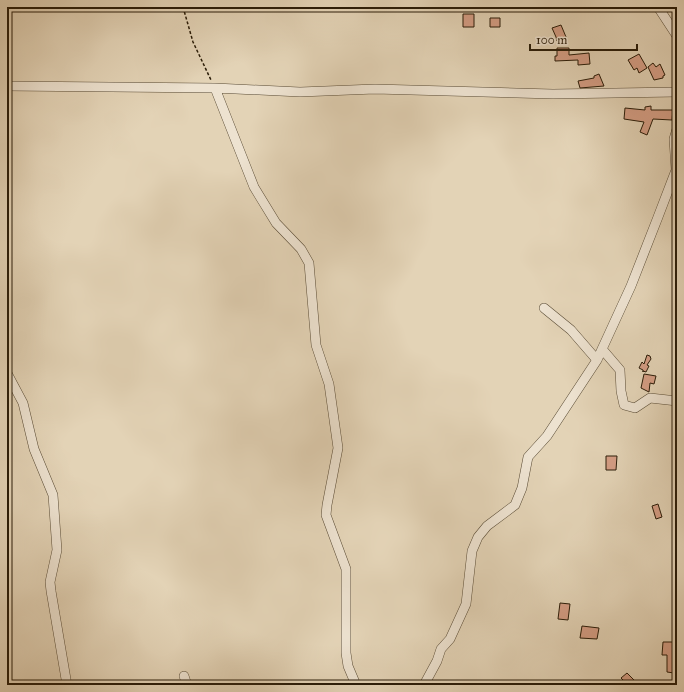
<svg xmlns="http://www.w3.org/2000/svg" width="684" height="692" font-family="'IM FELL Great Primer',serif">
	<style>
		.building { fill: #d59e85; stroke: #2a1c08 }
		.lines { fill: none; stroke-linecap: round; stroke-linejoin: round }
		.street-casing { stroke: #584a34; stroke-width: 10 }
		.path { stroke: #2a1c08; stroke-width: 1.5; stroke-dasharray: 3 2; stroke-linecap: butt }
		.street { stroke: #ede2d0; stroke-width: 9 }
	</style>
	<rect width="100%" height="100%" fill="#e3d3b6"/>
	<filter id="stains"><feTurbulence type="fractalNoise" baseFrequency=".005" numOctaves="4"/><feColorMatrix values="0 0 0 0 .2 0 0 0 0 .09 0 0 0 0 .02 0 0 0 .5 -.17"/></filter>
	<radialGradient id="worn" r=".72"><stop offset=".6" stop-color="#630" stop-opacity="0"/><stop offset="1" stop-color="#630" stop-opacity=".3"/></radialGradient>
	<path class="building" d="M463,14H474V27H463Z
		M490,18H500V27H490Z
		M561,25L566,37L557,41L556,37L552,28Z
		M557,48H569V55L589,53L590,64L578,65V60L555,61V56H557Z
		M639,54L647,68L639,73L637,68L634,70L628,60Z
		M653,63L656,67L660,64L665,75L663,76V78L654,80L648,67Z
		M599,74L604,86L580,88L578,81L594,78V76Z
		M651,106V110H673L672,120L653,119L647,135L640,132L644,122L624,119L625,108L645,110V107Z
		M647,355L650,356L651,359L647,365L649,366L646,372L643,371V372V370L639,368L642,362L644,364Z
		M644,374L656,376L654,384L650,383L649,392L641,388Z
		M606,456H617L616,470H606Z
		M658,504L662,517L656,519L652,506Z
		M560,603L570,604L568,620L558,619Z
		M582,626L599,628L597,639L580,638Z
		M663,642H675L674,673L667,672V655H662Z
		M627,673L639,685H628L621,678Z"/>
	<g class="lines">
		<defs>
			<path id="street" d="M658,7L677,36
				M7,86L215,88L300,92L375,89L553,94L677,92
				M215,88L254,187L276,223L301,249L309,263L316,345L329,384L338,448L327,505L326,515L346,569V653L348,666L356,685
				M544,308L571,330L597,360
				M602,349L620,370L621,391L624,405L635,408L650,398L677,401
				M7,373L23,403L34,449L53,495L57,550L50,582L51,591L67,685
				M184,676L187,685
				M424,685L437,661L441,649L450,639L466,604L472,551L478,537L487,526L515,505L522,488L528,457L547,436L597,360L631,286L658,217L676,170L674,139L677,129"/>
		</defs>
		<use href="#street" class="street-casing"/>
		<path class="path" d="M183,7L193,42L211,80"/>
		<use href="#street" class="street"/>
	</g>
	<rect width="684" height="692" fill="none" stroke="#e3d3b6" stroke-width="24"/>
	<rect x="8" y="8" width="668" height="676" fill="none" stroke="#2a1c08" stroke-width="2"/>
	<rect x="12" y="12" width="660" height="668" fill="none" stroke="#2a1c08"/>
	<path d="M530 44v6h107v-6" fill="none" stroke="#2a1c08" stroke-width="2"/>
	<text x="536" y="44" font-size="12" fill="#2a1c08" stroke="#ede2d0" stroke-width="3" paint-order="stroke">100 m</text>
	<rect width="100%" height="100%" filter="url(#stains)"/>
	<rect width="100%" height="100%" fill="url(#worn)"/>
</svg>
